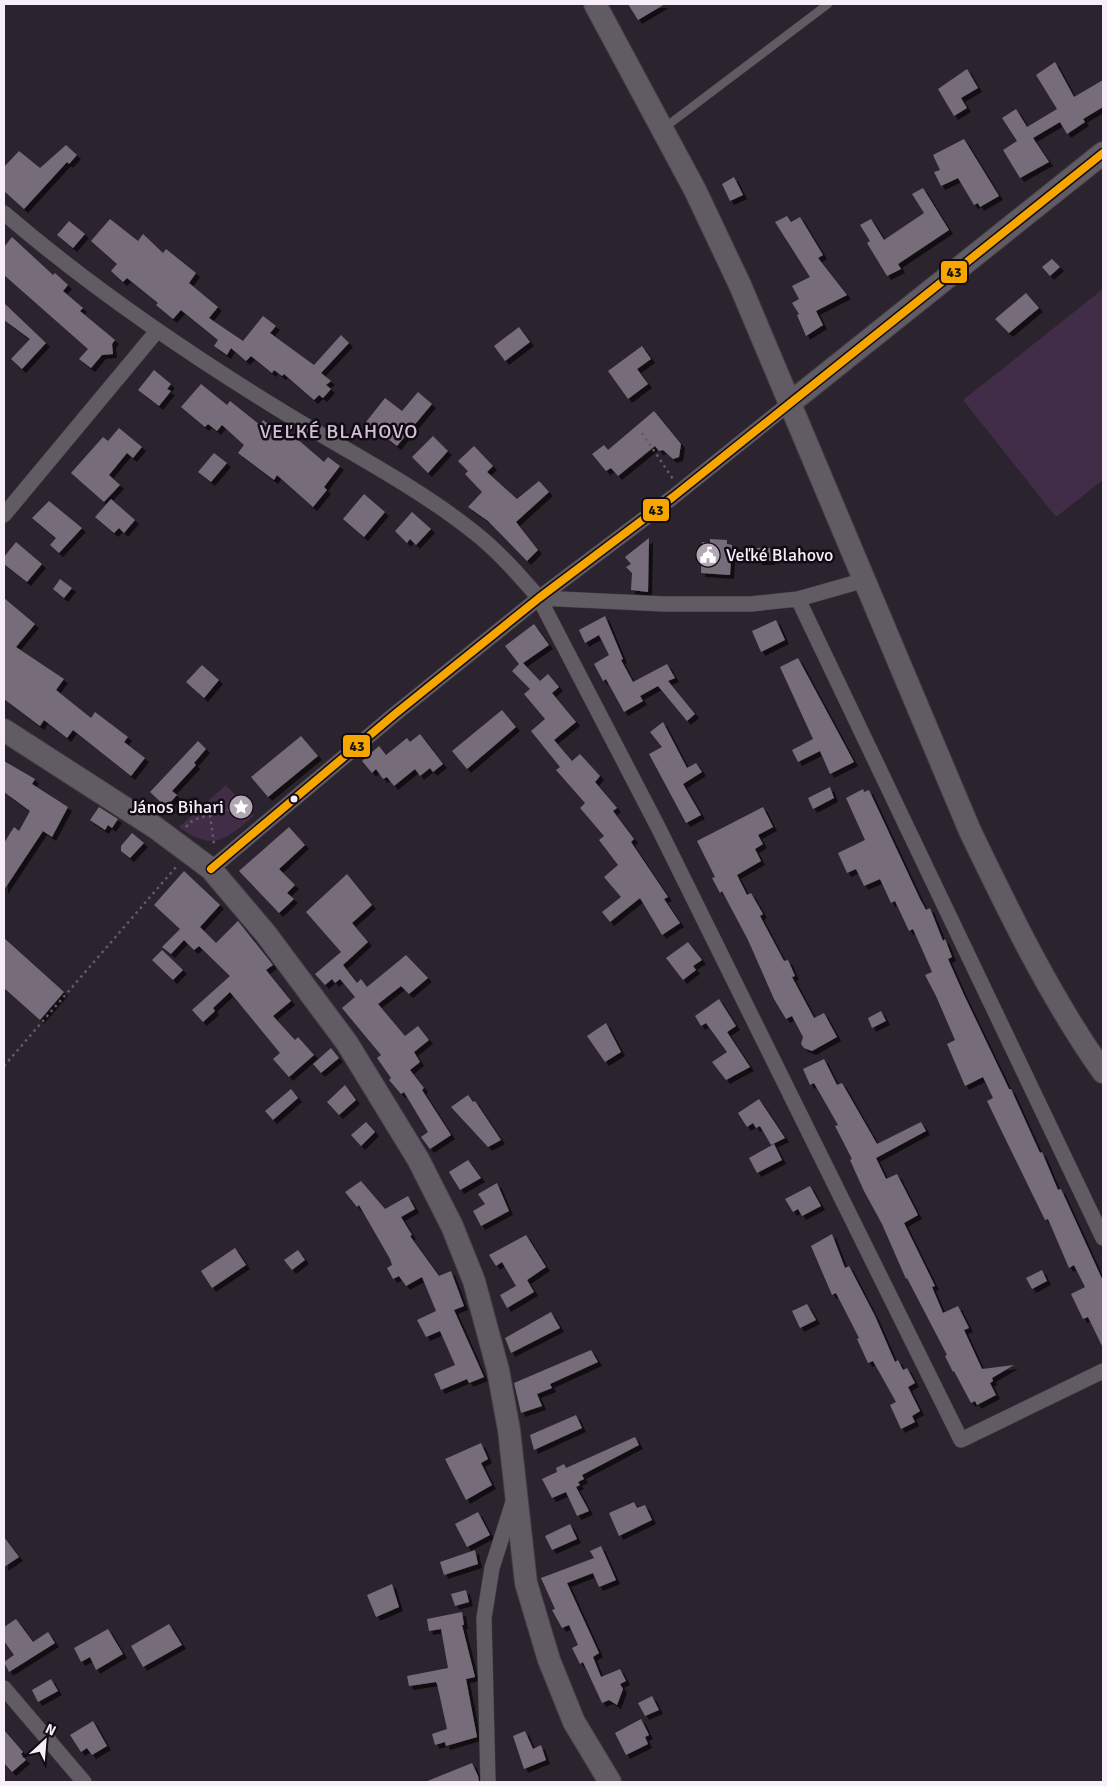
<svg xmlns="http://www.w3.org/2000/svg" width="1107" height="1786" font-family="Signika,sans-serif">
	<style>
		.green { fill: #412d47 }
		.building { fill: #776d7a; filter: url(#shadow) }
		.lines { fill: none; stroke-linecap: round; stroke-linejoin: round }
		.lane-casing { stroke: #443e46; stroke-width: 9 }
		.street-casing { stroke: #443e46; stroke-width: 16 }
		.secondary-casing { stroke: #443e46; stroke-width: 24 }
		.path { stroke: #625c64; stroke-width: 2.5; stroke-dasharray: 2.5 4; stroke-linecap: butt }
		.lane { stroke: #615b63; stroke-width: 8 }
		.street { stroke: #615b63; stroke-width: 15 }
		.secondary { stroke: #615b63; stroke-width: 22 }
		.bus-1-casing { stroke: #120b13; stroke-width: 11 }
		.bus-1 { stroke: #f7a600; stroke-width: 8 }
		.bus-dot { fill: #f7eefa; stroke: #120b13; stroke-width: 2 }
		.labels { text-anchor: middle; stroke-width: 5; stroke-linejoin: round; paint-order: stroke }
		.poi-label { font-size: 18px; fill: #f7eefa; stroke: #120b13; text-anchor: start }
		.quarter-label { font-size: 20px; letter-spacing: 1px; fill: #d2bfd7; stroke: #120b13 }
		.line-badge { stroke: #120b13; stroke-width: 2 }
		.pale-badge-label { font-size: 14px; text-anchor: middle; font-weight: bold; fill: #111 }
	</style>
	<defs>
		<filter id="shadow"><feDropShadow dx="4" dy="4" stdDeviation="0" flood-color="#0009"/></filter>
	</defs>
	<rect width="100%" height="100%" fill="#2b232d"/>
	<path class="green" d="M1103,289V480L1056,517L963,400Z
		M226,785L254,816C225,840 213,852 179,827Z"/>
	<path class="building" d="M628,4H665L638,20Z
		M1055,62L1074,97L1103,80V107L1083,119L1085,122L1067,134L1060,122L1033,138L1049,162L1020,178L1003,150L1017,141L1002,118L1016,109L1027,127L1057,109L1036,75Z
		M967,69L978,88L961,98L967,108L954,116L938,89Z
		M964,139L999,196L980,207L978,203L974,205L958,178L941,186L934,172L940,170L933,155Z
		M66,145L77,155L69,164L67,162L24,209L4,191V167L19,151L40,168Z
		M734,177L743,195L730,201L722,184Z
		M923,188L949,230L898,264L901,269L887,276L867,243L870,241L860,225L871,219L884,240L924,213L912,194Z
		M787,216L791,222L800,217L823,255L818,258L847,295L816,311L823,325L806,336L797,315L799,314L792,303L799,299L792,286L810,277L775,222Z
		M110,219L138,241L143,234L163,253L166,249L196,273L189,283L218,307L209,318L243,341L263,316L276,326L270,333L314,365L341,335L349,343L321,373L331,381L326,385L331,389L323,398L319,395L314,400L284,374L282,376L274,370L272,373L251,356L246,361L231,348L227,355L214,346L218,340L181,310L173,319L156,305L158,303L127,278L123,282L111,271L117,264L91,241Z
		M69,221L85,234L73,248L57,235Z
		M12,237L53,275L55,273L68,285L63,291L83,308L80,311L115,340L112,344L113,354L102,355L91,368L79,359L88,349L4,275V247Z
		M1052,259L1060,267L1050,276L1042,267Z
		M1026,293L1039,308L1009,333L995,319Z
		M4,303L46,343L22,369L11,359L30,339L4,320Z
		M519,327L530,342L505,361L494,346Z
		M642,346L651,359L637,369L648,384L628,399L608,371Z
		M154,370L171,384L167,389L171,391L159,406L138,390Z
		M201,384L227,405L230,401L260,425L263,420L284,437L289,432L324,462L328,457L340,466L324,487L327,490L313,507L277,475L274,480L238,453L244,445L222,425L217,431L208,424L205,427L181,407Z
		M418,392L432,404L397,446L366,422L385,398L402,411Z
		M654,411L681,444L679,457L673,459L663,450L659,451L655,446L618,476L611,468L606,471L592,454L604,445L608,450Z
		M119,428L142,447L133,458L127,453L109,475L120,485L104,502L71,473L103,437L108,441Z
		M433,436L448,451L428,473L412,457Z
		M474,446L493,466L487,472L517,499L539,481L549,492L516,522L538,550L527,561L488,521L468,507L482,492L465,474L468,471L458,461Z
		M214,453L227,463L211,482L198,472Z
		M364,494L385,512L364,537L343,519Z
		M111,499L135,520L124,533L119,528L114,533L95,517Z
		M49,501L82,528L59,553L50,545L56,538L32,518Z
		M412,512L431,529L416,545L410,539L407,543L395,531Z
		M649,538L648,592L631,590L632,573L626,567L631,564L625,557Z
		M710,539L727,540V544L732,545L730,575L701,573L702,542L710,543Z
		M16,542L42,564L27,582L4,564V557Z
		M757,548H770L771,561H758Z
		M60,579L72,588L64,598L53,589Z
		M4,598L35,624L16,647L64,679L56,690L91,718L95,712L128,737L124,742L145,758L131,776L73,730L67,738L44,720L40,726L4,699Z
		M605,616L623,659L621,660L633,682L667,664L675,678L668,681L695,714L687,721L658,686L640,696L643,701L624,712L606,679L603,681L594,664L609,655L599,635L585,643L579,630Z
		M776,620L785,640L761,652L752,631Z
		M534,624L549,645L523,663L540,681L548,674L559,687L552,693L576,722L554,740L572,761L580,754L600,776L595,782L617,808L613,811L634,839L631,842L668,897L664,899L680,923L662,935L640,898L610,922L602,912L621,897L604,877L618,865L599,840L604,836L580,808L585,803L556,770L560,767L531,731L545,719L524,694L530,689L512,671L519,664L505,646Z
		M798,658L854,762L830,774L820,751L798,762L792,750L813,739L780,667Z
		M202,665L219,680L204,698L186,682Z
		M502,710L516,727L467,769L452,751Z
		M663,722L687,768L696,763L702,772L683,784L701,815L686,823L649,754L662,747L650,732Z
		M420,734L443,764L433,772L430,768L420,776L415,769L394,786L387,777L383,779L376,769L372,773L362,761L379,746L386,755L407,738L410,742Z
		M301,736L318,756L268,797L251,777Z
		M198,741L206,749L194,763L196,765L172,791L177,795L166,807L150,792Z
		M4,761L35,779L32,784L68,807L52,837L43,831L4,890V843L14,827L19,831L30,811L4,792Z
		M830,787L834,798L813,809L808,798Z
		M863,789L864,792L869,790L920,899L926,910L930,908L943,941L945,939L952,957L948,959L964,995L1009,1089H1011L1040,1153L1042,1152L1058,1190L1061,1189L1103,1281V1348L1088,1317L1083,1319L1071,1294L1085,1287L1074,1265L1069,1268L1048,1219L1045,1220L1002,1132L987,1101L993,1098L983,1077L965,1086L947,1044L955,1040L936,996L925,975L932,972L913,929L909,931L895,901L891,903L880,879L864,886L856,869L847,873L838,853L865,840L846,798Z
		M99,807L118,819L112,828L108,825L105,830L90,820Z
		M763,807L773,827L758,835L763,844L755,849L761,861L737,875L747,895L751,893L763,914L760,916L784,961L788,960L795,976L792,977L814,1018L824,1013L837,1037L812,1051L804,1048L801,1044L803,1037L792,1016L786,1019L774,999L748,940L722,891L720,893L712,878L715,877L697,841Z
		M289,827L305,845L279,869L295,885L287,893L294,899L279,913L239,871Z
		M132,833L144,843L130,858L121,851V846Z
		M184,871L220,905L200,927L216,943L238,921L273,965L266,970L291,1001L273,1016L295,1040L298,1037L314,1055L289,1077L273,1059L280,1053L230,992L213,1008L215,1011L203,1022L192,1010L230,976L199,946L194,950L184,940L171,954L162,947L180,929L154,905Z
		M347,874L372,905L352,923L368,942L343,965L357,983L361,979L367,987L406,955L428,978L409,994L401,986L378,1004L405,1036L418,1026L429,1040L414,1052L420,1062L410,1070L424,1088L422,1090L451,1135L430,1149L421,1137L428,1132L404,1092L401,1094L389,1080L391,1078L377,1058L381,1055L342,1008L355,997L340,979L335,983L332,979L325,985L315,974L341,952L306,912Z
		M4,938L64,992L40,1020L4,988Z
		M688,942L702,960L693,966L696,970L683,980L666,958Z
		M162,950L183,970L173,980L152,960Z
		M719,999L736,1026L727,1032L750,1067L726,1080L712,1062L727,1052L706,1023L701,1026L695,1016Z
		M881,1011L886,1021L872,1028L868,1018Z
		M606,1023L621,1052L605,1062L587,1036Z
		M331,1048L339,1058L321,1073L313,1064Z
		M824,1059L837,1085L842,1083L877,1144L921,1122L926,1131L876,1158L886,1179L897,1174L918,1215L904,1223L935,1286L932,1287L943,1313L958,1306L969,1328L964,1330L982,1369L1014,1365L992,1378L993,1381L990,1383L996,1395L977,1405L975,1401L971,1403L954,1371L953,1372L945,1356L947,1355L907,1278L906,1279L882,1224L864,1191L850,1160L852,1159L835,1126L838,1125L814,1083L810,1085L803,1069Z
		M345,1085L356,1100L339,1115L327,1102Z
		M291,1089L298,1098L273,1120L265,1111Z
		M468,1095L473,1102L475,1101L501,1140L488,1147L451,1107Z
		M759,1099L785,1138L771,1145L760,1126L756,1128L753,1123L747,1127L738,1113Z
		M366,1122L375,1132L361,1146L351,1135Z
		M774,1144L782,1160L757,1173L749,1158Z
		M468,1160L481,1178L460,1190L449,1172Z
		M361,1181L385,1209L408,1196L415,1209L401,1217L412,1235L410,1236L439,1276L451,1271L464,1306L454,1310L484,1377L469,1383L467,1379L441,1390L434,1374L455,1365L440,1331L426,1337L417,1320L436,1311L422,1277L406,1286L399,1276L393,1279L387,1268L392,1265L390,1259L359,1205L357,1207L345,1192Z
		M497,1183L509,1211L481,1226L473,1211L485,1204L478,1194Z
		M810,1186L821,1206L802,1216L798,1209L793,1212L785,1199Z
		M832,1234L845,1268L849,1266L875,1316L895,1362L898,1360L903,1370L907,1368L915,1383L908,1387L920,1411L912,1416L915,1422L901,1429L890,1405L896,1402L873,1361L868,1363L857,1339L859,1338L836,1293L832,1295L811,1246Z
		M526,1235L546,1267L527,1280L534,1292L507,1308L500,1295L516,1286L502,1262L496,1266L489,1255Z
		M235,1248L246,1265L212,1288L201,1271Z
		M298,1250L305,1260L292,1270L284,1260Z
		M1042,1270L1047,1281L1032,1289L1026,1278Z
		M807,1304L816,1320L800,1328L792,1311Z
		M551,1312L560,1328L511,1353L505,1338Z
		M591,1350L598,1362L550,1384L552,1388L537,1394L542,1406L521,1413L514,1383Z
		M576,1415L582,1428L534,1450L530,1435Z
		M635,1437L639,1445L582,1475L584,1479L578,1482L580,1485L576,1487L589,1511L577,1516L566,1492L552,1498L542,1479L557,1472L556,1468L564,1464L566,1468Z
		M481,1443L488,1459L481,1463L492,1485L466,1500L445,1459Z
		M634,1502L637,1508L645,1505L652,1520L619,1536L609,1513Z
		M478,1512L490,1535L467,1547L455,1524Z
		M570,1524L577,1539L552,1550L545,1536Z
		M4,1537L19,1557L4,1567Z
		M601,1546L616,1580L599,1587L593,1573L567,1583L599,1653L593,1657L601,1677L620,1669L626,1681L620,1684L623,1689L617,1705L609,1700L602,1703L583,1662L580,1664L572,1648L578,1645L569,1625L562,1628L552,1610L555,1609L541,1578L594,1558L590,1551Z
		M475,1550L478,1564L444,1575L440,1562Z
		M392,1584L399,1607L376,1617L367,1595Z
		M466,1590L469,1602L455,1606L451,1594Z
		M462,1612L464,1625H462L475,1677L466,1679L477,1737L446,1746L445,1742L435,1745L432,1734L447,1729L437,1684L436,1682L409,1686L407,1676L448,1668L441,1629L429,1631L427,1619Z
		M16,1619L33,1642L48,1632L55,1643L9,1672L4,1662L14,1655L4,1641V1627Z
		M169,1624L182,1645L143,1667L131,1646Z
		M108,1629L123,1654L96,1670L90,1657L81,1662L74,1648Z
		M51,1679L58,1691L38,1702L32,1690Z
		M652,1696L659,1710L645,1716L638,1703Z
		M641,1719L649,1735L645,1737L648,1744L626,1755L615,1733Z
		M93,1721L107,1746L92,1755L87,1748L81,1752L70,1735Z
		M4,1730L23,1752L21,1754L26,1760L12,1772L4,1763Z
		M525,1731L533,1749L541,1745L546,1760L524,1769L513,1736Z
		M472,1763L478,1776L479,1782H425Z"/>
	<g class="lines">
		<defs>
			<path id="lane" d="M664,128L828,4"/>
			<path id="street" d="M4,213C90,287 184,351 280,410C346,451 415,485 475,533C499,552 519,575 539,598
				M4,515L157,331
				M865,580L798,599L751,604H664L539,598L658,827L961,1440L1103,1371
				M798,599L1103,1238
				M211,869L395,714L539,598L673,497L790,403
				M4,1688L84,1782
				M488,1782L484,1618L492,1568L513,1502"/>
			<path id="secondary" d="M595,4L695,190L740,285L970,831C1010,914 1050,997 1103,1072
				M790,403L1103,153
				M4,730L156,828L211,869L266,934L347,1043L418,1159L452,1226L474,1281L498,1370L509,1430L526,1583L549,1660L574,1722L610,1782"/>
		</defs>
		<use href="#lane" class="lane-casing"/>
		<use href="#street" class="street-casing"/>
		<use href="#secondary" class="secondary-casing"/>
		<path class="path" d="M642,433L673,479
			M210,815L214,844
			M186,827C192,819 197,819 206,816C223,811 235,804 250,818
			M4,1066L176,867"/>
		<use href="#lane" class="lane"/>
		<use href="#street" class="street"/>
		<use href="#secondary" class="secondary"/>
		<defs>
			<path id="bus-1" d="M211,869L395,714L539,598L673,497L1103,153"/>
		</defs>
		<use href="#bus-1" class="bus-1-casing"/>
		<use href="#bus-1" class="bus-1"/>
	</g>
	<defs>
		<symbol id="civic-disc" viewBox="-11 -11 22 22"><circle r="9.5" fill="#b0a7b2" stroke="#120b13"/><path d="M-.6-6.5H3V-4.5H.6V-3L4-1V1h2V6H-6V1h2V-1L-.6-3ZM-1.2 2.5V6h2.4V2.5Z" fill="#fff"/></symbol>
		<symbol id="sight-disc" viewBox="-11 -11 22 22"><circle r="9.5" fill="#b0a7b2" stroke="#120b13"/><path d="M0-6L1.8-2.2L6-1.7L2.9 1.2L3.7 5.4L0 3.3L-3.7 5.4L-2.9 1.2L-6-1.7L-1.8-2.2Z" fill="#fff"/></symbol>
	</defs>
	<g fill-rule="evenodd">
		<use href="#civic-disc" x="694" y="541" width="28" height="28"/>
		<use href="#sight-disc" x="227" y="793" width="28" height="28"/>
	</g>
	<circle class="bus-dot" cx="294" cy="799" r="4.5"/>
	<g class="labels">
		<g class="poi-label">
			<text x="726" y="561">Veľké Blahovo</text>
			<text x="224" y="813" text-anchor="end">János Bihari</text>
		</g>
		<g class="quarter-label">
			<text x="339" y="438">VEĽKÉ BLAHOVO</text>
		</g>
	</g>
	<g class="line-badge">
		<rect x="940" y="260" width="28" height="24" rx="5" fill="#f7a600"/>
		<rect x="642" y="498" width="28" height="24" rx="5" fill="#f7a600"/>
		<rect x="342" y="734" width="29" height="24" rx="5" fill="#f7a600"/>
	</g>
	<g class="pale-badge-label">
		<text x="954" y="277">43</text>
		<text x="656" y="515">43</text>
		<text x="357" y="751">43</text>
	</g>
	<rect width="1107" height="1786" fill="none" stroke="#f7eefa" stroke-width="10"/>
	<g transform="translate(45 1741) rotate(26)" stroke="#120b13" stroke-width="4" paint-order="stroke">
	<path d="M0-4L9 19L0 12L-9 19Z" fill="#f7eefa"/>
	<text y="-8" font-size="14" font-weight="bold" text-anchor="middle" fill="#f7eefa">N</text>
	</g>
</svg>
